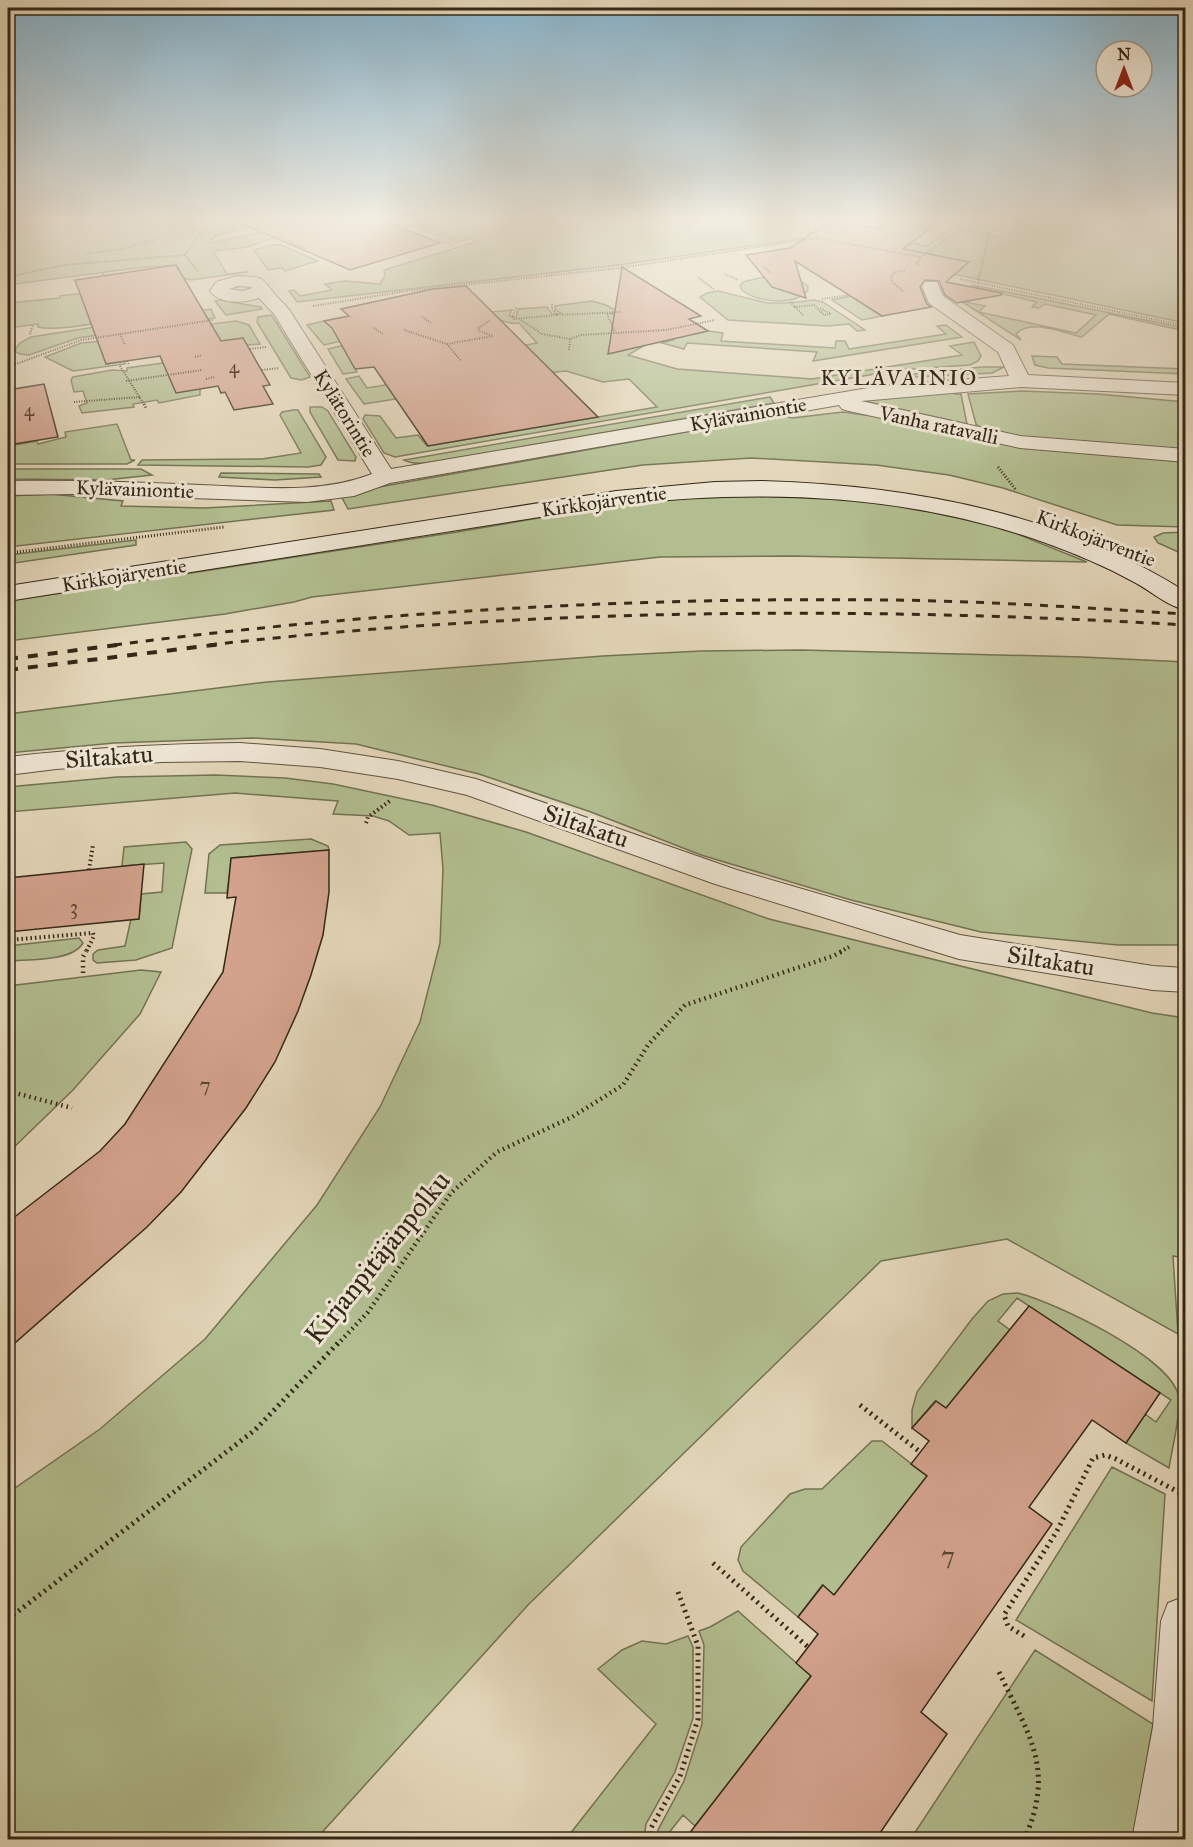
<svg xmlns="http://www.w3.org/2000/svg" width="1193" height="1847" font-family="'IM FELL Great Primer',serif">
	<style>
		.green { fill: #b2be90; stroke: #737354; stroke-width: 1.5 }
		.building { fill: #d3a28d; stroke: #342817; stroke-width: 1.5 }
		.lines { fill: none; stroke-linecap: round; stroke-linejoin: round }
		.minor-casing { stroke: #605440; stroke-width: 2 }
		.tertiary-casing { stroke: #605440; stroke-width: 2 }
		.secondary-casing { stroke: #342817; stroke-width: 2 }
		.path-far4 { stroke: #342817; stroke-width: 2; stroke-dasharray: 1 1.5; stroke-linecap: butt }
		.path-far3 { stroke: #342817; stroke-width: 3; stroke-dasharray: 1 2; stroke-linecap: butt }
		.path-far2 { stroke: #342817; stroke-width: 4; stroke-dasharray: 1.5 3; stroke-linecap: butt }
		.path-far1 { stroke: #342817; stroke-width: 4.5; stroke-dasharray: 1.5 4; stroke-linecap: butt }
		.path { stroke: #342817; stroke-width: 5; stroke-dasharray: 2 4.5; stroke-linecap: butt }
		.minor { fill: #ede4d2; fill-rule: evenodd }
		.tertiary { fill: #ede4d2; fill-rule: evenodd }
		.secondary { fill: #ede4d2; fill-rule: evenodd }
		.rail-far1 { stroke: #342817; stroke-width: 3; stroke-dasharray: 8 8; stroke-linecap: butt }
		.rail { stroke: #342817; stroke-width: 4; stroke-dasharray: 10 10; stroke-linecap: butt }
		.labels { text-anchor: middle; stroke-width: 6; stroke-linejoin: round; paint-order: stroke }
		.far-number-label { font-size: 18px; fill: #5c4634 }
		.far-street-label { font-size: 20px; fill: #342817; stroke: #ede4d2 }
		.number-label { font-size: 21px; fill: #5c4634 }
		.far-neighbourhood-label { font-size: 22px; letter-spacing: 1.5px; fill: #342817; stroke: #ede4d2 }
		.street-label { font-size: 24px; fill: #342817; stroke: #ede4d2 }
		.near-number-label { font-size: 26px; fill: #5c4634 }
		.near-street-label { font-size: 28px; fill: #342817; stroke: #ede4d2 }
	</style>
	<rect width="100%" height="100%" fill="#e3d6b9"/>
	<filter id="stains"><feTurbulence type="fractalNoise" baseFrequency=".00333" numOctaves="4"/><feColorMatrix values="0 0 0 0 .2 0 0 0 0 .09 0 0 0 0 .02 0 0 0 .5 -.17"/></filter>
	<radialGradient id="worn" r=".72"><stop offset=".6" stop-color="#630" stop-opacity="0"/><stop offset="1" stop-color="#630" stop-opacity=".3"/></radialGradient>
	<path class="green" d="M8,218H282L215,236L210,242L211,243L328,219L247,247L213,251L227,274L248,272L191,280L161,273L178,270L176,265L136,268L8,285Z
		M400,218H807L811,237L619,265L297,302L289,291L294,290L300,296L332,290L325,284L345,281L380,284L385,275L384,270L475,242L472,238L461,241Z
		M965,218H1185V323L934,270L925,262L935,254L864,245H909L911,243L927,246Z
		M271,245H281L318,261L285,271L282,268L268,270L254,250Z
		M767,276L797,279L808,286V290C794,307 757,302 742,290L740,286L743,282Z
		M972,285L1185,328V331L1109,314L1082,337C1064,333 1030,318 1016,334L1021,340L961,301L985,306L979,312L1076,333L1096,315L1045,304L1039,308L1032,307L1037,302L974,287L968,293L965,292Z
		M718,291L767,303H788L814,300L823,302L865,330L857,331L849,324L828,326L728,320L700,297L707,293Z
		M84,293L128,318C105,321 58,332 38,327V324L16,327L8,303L60,298V296Z
		M851,296L882,316L862,320L832,300Z
		M220,300L261,307L262,309L226,315L215,301Z
		M592,301L606,305L617,311L609,314H616L645,345L628,355L677,369L812,379L962,355L950,346L974,342L981,356L978,361L970,365L898,370L395,457L384,453L363,419L365,415L380,416L396,438L418,435L427,446L657,407L629,379L603,382L566,371L390,389L396,399L364,404L346,379L359,376L367,388L490,368L351,361L357,372L343,374L328,349L401,332L508,348L537,343L519,323C506,325 495,316 481,313L512,310L509,316L516,317L518,309L547,307L552,314L561,313L555,310V306Z
		M211,309L215,318L78,338L29,355L20,354L14,351L20,343L31,337Z
		M271,315L276,322L310,377L302,380L291,378L257,322L258,317Z
		M236,321L249,325L260,344L247,345L243,338L188,346L179,328Z
		M324,321L342,335L376,333L324,345L307,325Z
		M946,325L962,337L813,361L817,352L687,343L684,349L662,343L673,340L664,333L686,328L696,334L708,331L723,333L721,341L835,348L836,341H845L849,349L946,334L937,326Z
		M114,340L107,364L124,361L125,364L73,371L45,357L81,343Z
		M1032,356L1057,357L1062,364L1185,369V374L1048,368L1035,365Z
		M177,361L200,387V395L159,403L157,400L133,404L134,407L82,413L79,406L87,403L83,391L74,392L71,380L73,377L112,370L127,371V368Z
		M982,367H1004L992,373L916,377L912,374Z
		M953,391L955,394H961L967,424L864,401Z
		M1022,391L1098,394L1185,402V450L1033,439L979,427L976,424L968,394Z
		M770,397L774,403L451,459C436,461 418,467 404,460Z
		M310,407H322L328,411L356,457L355,461L338,460L310,412Z
		M293,410H298L326,457L321,465L308,467L138,465L142,460L262,459L301,453L280,415L282,412Z
		M843,412L1186,460L1185,527L1117,525L1003,488L949,475L876,465L751,458L643,465L348,509L340,494L781,415L792,418Z
		M117,424L131,460H135L127,464H8V438L10,446L37,441L38,444L66,437L65,432Z
		M18,469H141L152,475L106,480L8,479V470Z
		M221,473L319,474L321,477L275,480L219,477Z
		M50,494L123,501L121,506L204,508L331,501L334,510L8,547V496Z
		M701,494L871,499L1000,527L1087,562L791,556L660,557L312,597L294,602L225,614L8,641V601L457,532L608,506Z
		M1185,532V555L1158,543L1154,537L1163,533Z
		M136,540V545L8,564V555Z
		M801,650L1082,657L1185,662V945H1118L981,932L851,900L701,855L591,812L479,774L356,744L253,738L114,743L8,753V714L267,682L603,656L701,651Z
		M216,775L285,778L333,784L432,805L526,832L769,919L1152,1013L1185,1018V1258L1173,1256L1178,1334L1007,1239L881,1261L528,1605L316,1839H8V1493L100,1429L205,1339L317,1205L380,1107L420,1022L440,943L443,869L440,833L409,835L389,821L373,816L333,814L338,801L235,793L8,812V787L117,777Z
		M311,839L328,846L329,850L232,858L227,893H205L209,854L220,845Z
		M186,842L192,849L172,948L136,960L97,963L93,960V954L98,950L125,946L131,919H139L141,894L162,892L164,863L122,866L124,847Z
		M79,938L83,943C72,962 28,959 8,961V946Z
		M141,970L161,972L140,1014L73,1090L8,1153V986Z
		M1018,1293C1054,1302 1176,1359 1179,1399C1180,1419 1172,1448 1169,1468L1126,1443L1145,1414L1156,1422L1171,1400L1017,1298L998,1321L1010,1330L946,1408L935,1401L912,1428V1410L917,1392L972,1319L988,1301L1003,1294Z
		M872,1441H882L927,1476L834,1595L822,1585L798,1617L743,1571L738,1560L741,1547L790,1494L805,1489H822Z
		M1112,1467L1165,1494L1152,1701L1016,1620Z
		M738,1611L811,1676L695,1826L683,1815L664,1839H658V1830L684,1781L702,1724L704,1645L699,1631L710,1627Z
		M688,1636L693,1647V1718L675,1772L646,1824L644,1839H566L656,1724L598,1669L622,1650L642,1641L666,1644Z
		M1035,1650L1153,1724L1133,1839L910,1840Z"/>
	<path class="building" d="M229,218H377L440,243L350,270Z
		M892,218H944L903,249L969,262L946,282L1002,293L1001,295L957,303L945,295L939,281L925,280L920,287L927,304L931,307L882,316L795,261L806,298L772,287L746,255L790,248L832,220L877,229Z
		M176,265L221,341L243,338L270,385L263,386L273,404L234,410L225,392L221,393L218,386L176,393L160,356L106,364L75,280Z
		M622,267L701,316L689,319L708,331L608,354Z
		M466,286L598,417L428,446L374,367L355,369L332,328L324,321L349,316L341,309L433,289Z
		M44,384L58,437L8,445V390Z
		M329,850V892L323,935L311,975L298,1011L275,1062L246,1108L181,1192L147,1227L8,1349V1222L100,1151L125,1124L223,972L236,897L227,898L231,858Z
		M144,864L139,919L8,932V878Z
		M1029,1306L1160,1393L1126,1443L1092,1420L1029,1507L1052,1524L921,1712L947,1734L876,1839H685L811,1676L796,1663L818,1634L798,1617L823,1585L834,1595L927,1476L911,1464L929,1441L912,1428L936,1401L946,1408Z"/>
	<g class="lines">
		<defs>
			<path id="minor" d="M237,276C261,277 260,275 273,292C278,299 285,304 290,311L391,469L880,386L1009,376L998,352L929,303L922,286L925,282H937L943,296L1013,345L1028,375L1186,383V395L1021,387L861,401L1020,436L1186,449V462L1020,448L849,411L842,409L839,405L390,483L354,496L307,502L73,494L8,495V481C72,480 136,482 200,485C258,487 318,495 372,474L274,314L259,298C243,303 221,305 210,291L216,282ZM238,286L251,287L252,288L242,291L229,289Z
				M1186,1596V1840H1132L1153,1727L1161,1621L1168,1603Z"/>
			<path id="tertiary" d="M240,743L320,749L398,761L476,779L737,870L960,935L1153,966L1186,968V992L1153,990L959,959L715,884L467,795L398,779L320,767L240,761L162,762L56,769L8,775V757C85,748 162,744 240,743Z"/>
			<path id="secondary" d="M762,481C908,485 1061,513 1186,592V610C1167,606 1151,591 1134,582C1105,566 1074,553 1043,542C904,493 760,489 616,505L8,601V586L616,491L715,482Z"/>
		</defs>
		<use href="#minor" class="minor-casing"/>
		<use href="#tertiary" class="tertiary-casing"/>
		<use href="#secondary" class="secondary-casing"/>
		<path class="path-far4" d="M389,218L459,243
			M1004,218L1016,222L1055,218
			M539,221L555,218
			M93,222L109,223
			M187,227L201,233
			M89,228L92,229
			M963,229L1000,237
			M83,234H87
			M817,238L814,222L827,218
			M437,239L452,245
			M291,242L307,249
			M86,254L121,249L158,239L160,233
			M919,265L917,263L921,257L977,218
			M764,267L771,273
			M198,271L185,255L201,233L264,218
			M103,274L105,276
			M725,274L738,280
			M8,277L64,265L185,255
			M699,278L715,290
			M960,279L1186,326
			M978,283L989,234
			M903,291L892,282L891,277L895,272L906,270
			M822,299L849,295
			M790,302L803,315
			M313,306L407,291L619,268L817,238L921,257
			M794,307L814,305L824,315L831,314L820,308
			M516,308L512,317L514,319L557,315L552,309V304
			M607,314L615,332
			M557,315L621,312
			M422,317L431,323
			M521,320L542,334L570,339
			M374,328L383,334
			M404,330L447,344L461,361
			M30,334L33,325
			M120,334L125,345
			M447,344L493,336L479,331L478,328L491,320
			M250,349L266,347
			M569,350L570,339L581,335L666,330L715,320
			M195,357L202,355
			M127,361L129,365
			M120,366L145,406
			M8,367L81,340L213,320
			M262,370L279,368
			M206,379L214,377
			M126,381L202,370
			M74,402L140,397"/>
		<path class="path-far3" d="M144,404L146,408
			M998,467L1016,490
			M8,553L224,527"/>
		<path class="path-far2" d="M366,823L368,817L391,800
			M89,870L93,845
			M8,940L93,933L94,936L86,952
			M840,952L849,947"/>
		<path class="path-far1" d="M83,973V957L86,951
			M8,1091L72,1108
			M1186,1098L1180,1121L1186,1166
			M337,1345L368,1312L451,1193L497,1152L572,1117L623,1085L648,1045L685,1005L833,956L843,951"/>
		<path class="path" d="M860,1405L920,1452
			M713,1563L808,1647
			M8,1619L255,1430L338,1343
			M1024,1636L1008,1626L1004,1615L1057,1531L1093,1458L1105,1455L1116,1459L1186,1496
			M999,1672C1029,1736 1056,1769 1024,1840
			M651,1840V1828L680,1776L698,1719V1646L678,1592"/>
		<use href="#minor" class="minor"/>
		<use href="#tertiary" class="tertiary"/>
		<use href="#secondary" class="secondary"/>
		<path class="rail-far1" d="M114,645C370,612 630,597 889,600C988,601 1087,608 1186,614
			M209,645C534,608 860,606 1186,625"/>
		<path class="rail" d="M8,659L125,644
			M8,670L222,644"/>
	</g>
	<linearGradient id="sky" x2="0" y2="1"><stop stop-color="#87b6d0"/><stop offset="0.46" stop-color="#f2ede0"/><stop offset="1" stop-color="#f2ede0" stop-opacity="0"/></linearGradient>
	<rect width="1193" height="477" fill="url(#sky)"/>
	<g class="labels">
		<g class="far-number-label">
			<text x="234" y="373">4</text>
			<text x="29" y="416">4</text>
		</g>
		<g class="far-street-label">
			<text transform="translate(345 413) rotate(58)" y="7">Kylätorintie</text>
			<text transform="translate(748 414) rotate(-10)" y="7">Kylävainiontie</text>
			<text transform="translate(939 425) rotate(12)" y="7">Vanha ratavalli</text>
			<text transform="translate(135 489) rotate(2)" y="7">Kylävainiontie</text>
			<text transform="translate(604 501) rotate(-8)" y="7">Kirkkojärventie</text>
			<text transform="translate(1096 538) rotate(21)" y="7">Kirkkojärventie</text>
			<text transform="translate(124 575) rotate(-9)" y="7">Kirkkojärventie</text>
		</g>
		<g class="number-label">
			<text x="74" y="914">3</text>
			<text x="205" y="1092">7</text>
		</g>
		<g class="far-neighbourhood-label">
			<text x="899" y="385">KYLÄVAINIO</text>
		</g>
		<g class="street-label">
			<text transform="translate(109 757) rotate(-4)" y="8">Siltakatu</text>
			<text transform="translate(586 826) rotate(19)" y="8">Siltakatu</text>
			<text transform="translate(1051 961) rotate(9)" y="8">Siltakatu</text>
		</g>
		<g class="near-number-label">
			<text x="948" y="1564">7</text>
		</g>
		<g class="near-street-label">
			<text transform="translate(377 1257) rotate(-51)" y="10">Kirjanpitäjänpolku</text>
		</g>
	</g>
	<rect width="1193" height="1847" fill="none" stroke="#e3d6b9" stroke-width="30"/>
	<rect x="9" y="9" width="1175" height="1829" fill="none" stroke="#342817" stroke-width="3"/>
	<rect x="15" y="15" width="1163" height="1817" fill="none" stroke="#342817" stroke-width="1.5"/>
	<g transform="translate(1124 69)"><circle r="28" fill="#ede4d2" stroke="#a39987" stroke-width="1.5"/>
	<path d="M0-4.5L10 22L0 15L-10 22Z" fill="#8f2418"/>
	<text y="-9" font-size="16" font-weight="bold" text-anchor="middle" fill="#342817">N</text>
	</g>
	<rect width="100%" height="100%" filter="url(#stains)"/>
	<rect width="100%" height="100%" fill="url(#worn)"/>
</svg>
